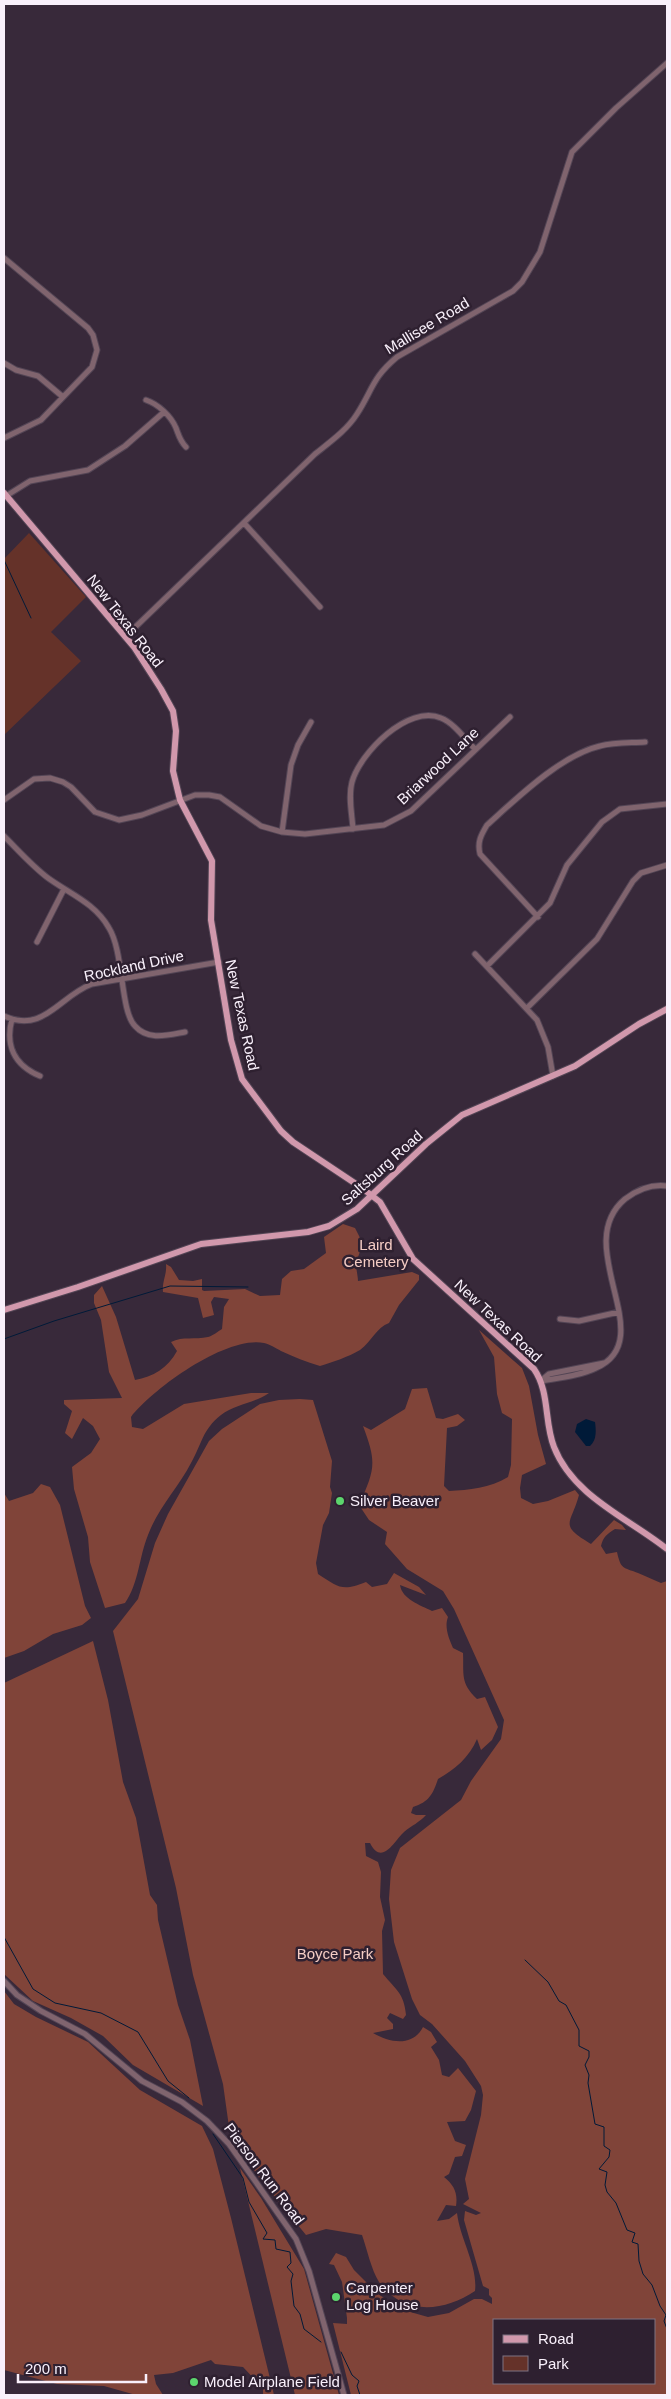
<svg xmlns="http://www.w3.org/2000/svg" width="671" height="2399" font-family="Helvetica,sans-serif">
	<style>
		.green { fill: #653229 }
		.forest { fill: #804439; fill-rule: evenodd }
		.water { fill: #001a38 }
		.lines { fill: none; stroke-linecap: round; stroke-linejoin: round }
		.stream { stroke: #001a38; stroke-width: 1 }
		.minor-casing { stroke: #534555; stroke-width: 7 }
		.major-casing { stroke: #534555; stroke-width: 8 }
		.minor { stroke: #80646e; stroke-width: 5 }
		.major { stroke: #d198ac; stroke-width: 6 }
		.poi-dot { fill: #5cd56d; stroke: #2e2030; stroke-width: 2 }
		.labels { text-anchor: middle; stroke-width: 5; stroke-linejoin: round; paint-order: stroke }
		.street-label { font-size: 15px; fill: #f9f0fb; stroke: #2e2030 }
		.park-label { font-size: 15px; fill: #f4ccc4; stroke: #2e2030 }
		.poi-label { font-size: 15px; fill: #f9f0fb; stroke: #2e2030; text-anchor: start }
	</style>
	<rect width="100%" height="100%" fill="#38293a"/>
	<path class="green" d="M29,533L86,597L51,632L81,661L4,735V559Z"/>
	<path class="forest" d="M343,1224L355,1228C365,1247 362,1243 357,1261C355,1267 358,1275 358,1281L412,1272L419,1275V1280L399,1305L389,1323C377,1327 371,1342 360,1350C348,1357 333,1362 320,1366C306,1362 294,1357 281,1351C276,1348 269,1344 264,1343C225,1336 153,1389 131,1417L132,1427L143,1429L184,1404L251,1393H269C255,1403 235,1404 221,1415C202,1430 202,1444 191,1463C178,1488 158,1508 148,1535C139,1557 139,1583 125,1603L105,1608L90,1562L88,1537L74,1489L72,1467L91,1453L100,1439L93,1426L83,1418L72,1439L65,1433L72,1411L64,1404V1400L122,1398L109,1372L101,1320L94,1303V1295L102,1286L116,1317L135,1380C153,1377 168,1368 177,1351L171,1342C183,1336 195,1340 208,1337C213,1336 218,1331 222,1329L224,1307L229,1299L214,1297L211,1302L214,1315L203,1318L198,1298L163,1292C162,1281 167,1275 166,1264L171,1267L179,1280L193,1281L202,1279V1290L204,1291L245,1289L260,1296L280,1295L282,1279L291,1271L304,1269L326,1253L324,1237Z
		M479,1330L522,1368L529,1386L538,1435L546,1464L522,1475L520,1488L521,1498L533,1504L548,1501L575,1490L579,1495C571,1525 558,1524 591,1544L614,1520L622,1525L626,1530L615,1529C607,1534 603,1537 601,1546L606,1554L617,1552C621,1570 623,1567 638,1573C646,1576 653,1580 661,1583L667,1581V2395H351L333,2323L347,2324V2318L342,2282L334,2265L329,2264L336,2253L346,2257L354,2270L378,2294L403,2310L428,2317L449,2313L474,2299H482L492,2304V2298L489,2295V2289L483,2286L464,2220L465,2211L476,2215L481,2213L463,2204L469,2199L465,2179L481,2115L483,2095L481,2086L465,2061L432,2024L420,2015L412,1999L394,1942L389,1899L391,1870L400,1848L461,1800L471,1781L501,1739L504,1720L454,1609L443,1591L407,1569L385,1544L387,1532L369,1520L359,1505C375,1469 377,1463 363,1426L371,1430L405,1409L412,1389L427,1388L436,1418L443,1419L458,1414L465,1420L457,1426L447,1428L444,1486L449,1491C469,1490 490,1488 508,1477L511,1465L512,1419L502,1413L497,1394L494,1357ZM655,2320V2383H495V2320Z
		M300,1399L313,1400L332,1461L330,1487L332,1493L329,1513L323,1525L316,1563L318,1574C338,1587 342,1592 366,1582L372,1587L387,1584L394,1573L419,1587L426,1595L400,1585C402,1599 420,1605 432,1611L442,1608L448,1617C444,1627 449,1639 453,1648L463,1653C464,1674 460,1683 477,1699L485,1697L498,1727L492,1740L481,1750L477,1739C469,1758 455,1769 438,1779C433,1794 429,1802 413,1807L411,1813L416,1815H426C420,1822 411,1826 404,1832C395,1840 382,1867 370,1843H365L366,1856L378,1862L381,1872L380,1897L385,1920L382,1931L383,1974C396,1990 404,1993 406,2015L403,2019L390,2013L387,2018L393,2024V2029L373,2033C390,2043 413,2047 423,2027L431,2032L437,2042L431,2047L439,2060L442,2075L449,2077L458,2068L476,2091L471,2110L465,2121L447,2122L455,2141L466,2145L462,2156L455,2157L449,2174L444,2177C454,2185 458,2193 456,2206L446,2205L437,2221L449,2219L457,2213C460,2239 478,2266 475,2291C444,2312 403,2316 379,2282C371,2269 367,2249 362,2235L326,2229L306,2235L257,2175L229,2127L223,2084L193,1975L176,1888L113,1631L138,1599L155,1543L168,1514L209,1441L222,1429L260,1404L279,1400Z
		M41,1484L50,1487L60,1505L85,1606L91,1618L82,1625L53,1634L24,1651L4,1658V1493L9,1501L33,1493Z
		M93,1641L108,1700L123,1782L136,1818L150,1895L157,1905L158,1920L178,2005L190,2040L203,2106L133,2065L103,2036L71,2018L33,2001L4,1974V1683Z
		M4,1991L14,2004L36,2017L88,2042L140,2090L202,2126L213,2149L231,2218L274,2395H263V2388L243,2367L215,2364L211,2360L173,2373L154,2375L156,2384L163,2395H136L104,2386L57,2384L4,2370Z
		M240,2168L261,2198L304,2269L339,2395H295Z"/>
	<path class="water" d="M586,1419L595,1422C596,1430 597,1440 590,1446H586L575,1432L577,1424Z"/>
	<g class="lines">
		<path class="stream" d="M4,560L31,618
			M4,1339L54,1321L170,1286L248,1287
			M4,1937L33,1989L55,2003L101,2013L138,2032L168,2081L189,2098
			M525,1960L548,1982L559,2001L566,2005L579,2030V2046L589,2051V2057L585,2065L589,2075L588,2083L595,2124L604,2127V2146L610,2150L609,2157L599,2169L607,2172L605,2185L607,2192L616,2203L627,2230L635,2233L632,2242L638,2244L639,2261L643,2274L652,2285L660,2306L666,2315L664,2321L667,2329
			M213,2134L243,2178L249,2202L267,2233L263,2239L275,2240L276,2249L290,2252L291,2263L287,2267L293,2274L291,2281L294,2306L300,2314L304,2329L321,2342
			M341,2352L352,2375L359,2381L357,2386L360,2395"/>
		<defs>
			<path id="minor" d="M4,258L88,328L93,335L97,350L92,367L41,420L4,438
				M4,363L16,370L38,376L63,397
				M146,400C158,404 171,416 176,428C179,436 180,441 186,447
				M6,496L30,481L88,470L125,446L164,412
				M244,523L320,607
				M125,637L315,454C330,442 347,430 357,414C373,389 372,378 397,357L513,291L522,282L540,252L572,152L616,108L667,63
				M4,800L34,779L50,778L63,782L71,787L95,812L119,820L142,815L195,795H209L220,797L261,826L282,832L305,834L384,825L411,811L510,717
				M353,829C352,814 348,797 352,782C360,753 408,704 441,718C454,723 465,739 475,749
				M282,832L291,765L298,745L311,722
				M4,836C18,850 32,866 48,878C70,894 95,903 109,928C124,952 120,1011 135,1026C148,1041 168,1035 185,1032
				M538,917L480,854C477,842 481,835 487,825C516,799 561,755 600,746C614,742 630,743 645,742
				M37,942L64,889
				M475,954L537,1020L548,1047L553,1076
				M487,966L550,903L567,865L602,822L620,809L667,804
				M527,1008L597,939L633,881L641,873L667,865
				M4,1016C44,1034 59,996 92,984L219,962
				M12,1019C5,1045 14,1065 40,1076
				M560,1319L579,1321L619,1312
				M543,1379L549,1374L604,1363
				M541,1381C558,1378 580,1376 596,1368C662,1339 569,1246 625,1199C637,1190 652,1184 667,1186
				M4,1981L17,1995L41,2011L85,2034L142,2081L182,2102L207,2121L229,2144L296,2239L309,2271L344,2395"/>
			<path id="major" d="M4,493L134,647L161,689L173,711L176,731L173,771L180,800L212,861L211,920L231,1040L242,1079L281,1131L293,1142L362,1188L380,1202L413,1259L534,1369C550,1392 544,1422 554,1447C573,1496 628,1518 667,1549
				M4,1310L78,1287L201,1244L308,1232L329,1226L357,1209L426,1144L462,1115L575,1066L639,1024L667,1009"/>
		</defs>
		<use href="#minor" class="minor-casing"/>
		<use href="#major" class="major-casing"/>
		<use href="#minor" class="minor"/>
		<use href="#major" class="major"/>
	</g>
	<g class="poi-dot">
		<circle cx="340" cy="1501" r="5"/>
		<circle cx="336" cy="2297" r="5"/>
		<circle cx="194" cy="2382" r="5"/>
	</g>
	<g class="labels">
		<g class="street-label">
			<text transform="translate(427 326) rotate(-31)" y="5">Mallisee Road</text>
			<text transform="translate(125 621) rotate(52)" y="5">New Texas Road</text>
			<text transform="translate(438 766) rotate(-43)" y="5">Briarwood Lane</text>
			<text transform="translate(134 966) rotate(-12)" y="5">Rockland Drive</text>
			<text transform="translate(242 1015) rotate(78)" y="5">New Texas Road</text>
			<text transform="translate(382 1168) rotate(-42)" y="5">Saltsburg Road</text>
			<text transform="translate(498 1321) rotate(43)" y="5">New Texas Road</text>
			<text transform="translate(264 2174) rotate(53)" y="5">Pierson Run Road</text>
		</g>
		<g class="park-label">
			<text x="376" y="1250">Laird<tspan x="376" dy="17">Cemetery</tspan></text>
			<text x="335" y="1959">Boyce Park</text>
		</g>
		<g class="poi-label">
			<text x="350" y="1506">Silver Beaver</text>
			<text x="346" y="2293">Carpenter<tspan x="346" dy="17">Log House</tspan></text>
			<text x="204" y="2387">Model Airplane Field</text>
		</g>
	</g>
	<rect width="671" height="2399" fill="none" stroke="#f9f0fb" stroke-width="10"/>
	<rect x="493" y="2319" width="162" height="65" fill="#2e2030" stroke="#7f7381"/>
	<rect x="503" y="2335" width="25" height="8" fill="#d198ac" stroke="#7f7381"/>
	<text x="538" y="2344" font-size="15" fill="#f9f0fb">Road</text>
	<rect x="503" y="2356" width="25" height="15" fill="#653229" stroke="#7f7381"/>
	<text x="538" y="2369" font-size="15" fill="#f9f0fb">Park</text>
	<path d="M18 2374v8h128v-8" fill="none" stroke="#f9f0fb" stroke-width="2.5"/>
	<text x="25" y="2374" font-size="15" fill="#f9f0fb" stroke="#2e2030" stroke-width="4" paint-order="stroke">200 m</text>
</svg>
